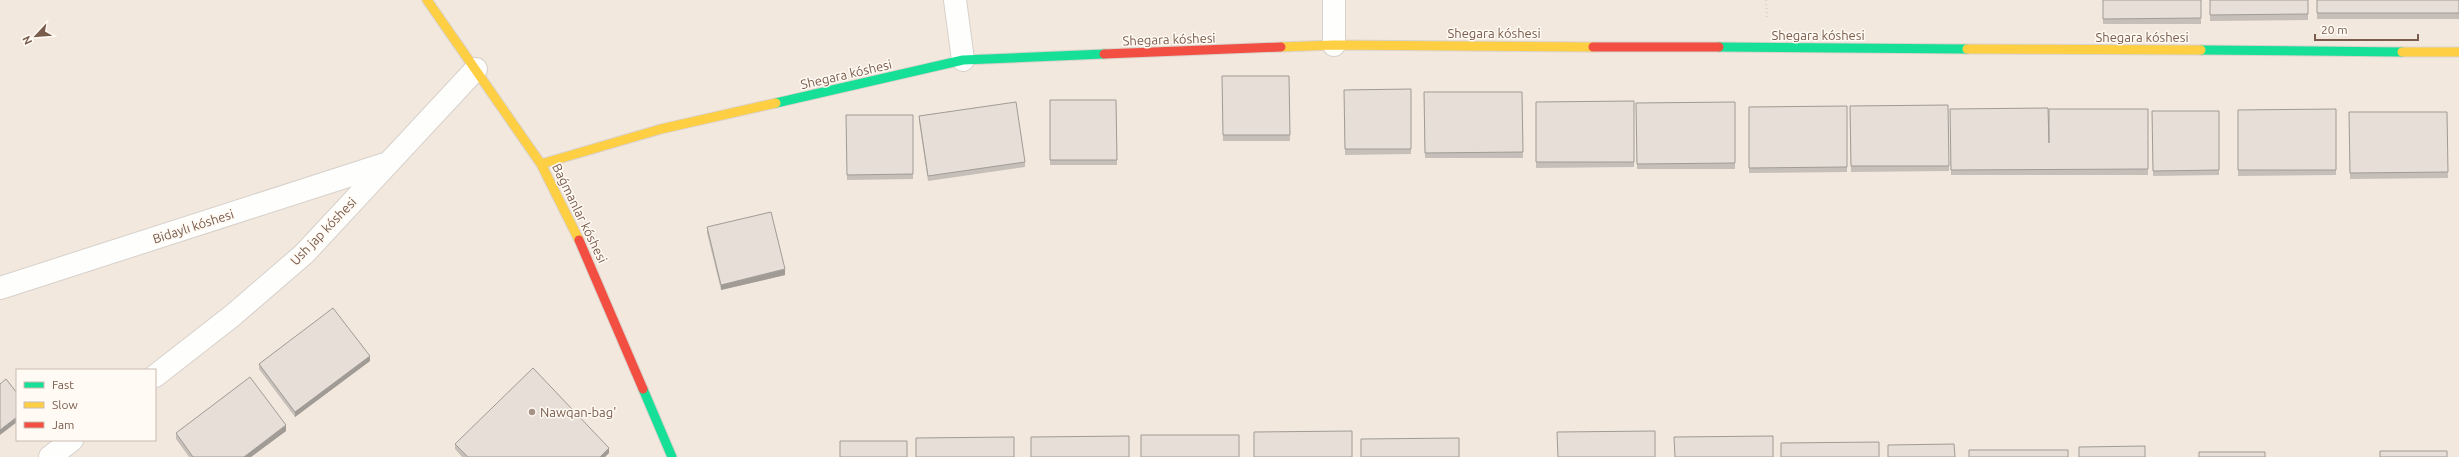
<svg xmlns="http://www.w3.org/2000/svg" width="2459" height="457" font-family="Ubuntu,sans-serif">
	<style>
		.residential { fill: #f2e8de; fill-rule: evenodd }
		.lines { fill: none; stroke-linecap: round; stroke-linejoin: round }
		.street-casing { stroke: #d7d1cb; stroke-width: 24 }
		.fast-casing { stroke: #d9d2cb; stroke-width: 11 }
		.slow-casing { stroke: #d9d2cb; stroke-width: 11 }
		.jam-casing { stroke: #d9d2cb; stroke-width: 11 }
		.path { stroke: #dcd5d0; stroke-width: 2.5; stroke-dasharray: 1 3; stroke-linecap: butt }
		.street { stroke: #fefefd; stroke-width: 22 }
		.fast { stroke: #16e098; stroke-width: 9 }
		.slow { stroke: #ffcf43; stroke-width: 9 }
		.jam { stroke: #f24e42; stroke-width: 9 }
		.wall { fill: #c6bfb9 }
		.shaded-wall { fill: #a19b96 }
		.building { fill: #e6ded7; stroke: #a19b96 }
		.poi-dot { fill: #a69286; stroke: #fffaf3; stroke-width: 1.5 }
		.labels { text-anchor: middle; stroke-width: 3; stroke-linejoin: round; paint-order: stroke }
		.street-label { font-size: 13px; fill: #7a5c4d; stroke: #fffaf3 }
		.poi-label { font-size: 13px; fill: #7a5c4d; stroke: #fffaf3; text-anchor: start }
	</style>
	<rect width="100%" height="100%" fill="#f9f5f0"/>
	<path class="residential" d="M0,0H2459V457H0ZM17,370H155V440H17Z"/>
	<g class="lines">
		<defs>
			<path id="street" d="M955,0L963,60
				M1334,0V45
				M0,288L385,164
				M155,376L232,316L304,254L476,69
				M50,457L72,440"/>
			<path id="fast" d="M1719,47L1967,49
				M2201,50L2402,52
				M776,103L963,60L1104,54
				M643,389L672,457"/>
			<path id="slow" d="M427,0L541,164L579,240
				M1281,47L1334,45L1593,47
				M1967,49L2201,50
				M2402,52H2459
				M541,164L661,129L776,103"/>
			<path id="jam" d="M1593,47H1719
				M1104,54L1281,47
				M579,240L643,389"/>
		</defs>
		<use href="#street" class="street-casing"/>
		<use href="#fast" class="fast-casing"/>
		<use href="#slow" class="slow-casing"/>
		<use href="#jam" class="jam-casing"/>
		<path class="path" d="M1766,0L1767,19"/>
		<use href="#street" class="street"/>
		<use href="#fast" class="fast"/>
		<use href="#slow" class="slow"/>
		<use href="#jam" class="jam"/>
	</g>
	<path class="wall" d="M2103,0H2201V24H2103Z
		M2210,0H2308V20L2210,21Z
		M2317,0H2459V19H2317Z
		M1222,76H1289L1290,141H1223Z
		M1411,89V154L1345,155L1344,90Z
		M1424,92H1522L1523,158H1425Z
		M1050,100H1116L1117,165H1050Z
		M1634,101V167L1536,168V102Z
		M1735,102V169H1637L1636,103Z
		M1948,105L1949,171L1851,172L1850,106Z
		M1847,106V172L1749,173V107Z
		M1950,109L2049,142L2148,109V175H1951Z
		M2336,109V175L2238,176V110Z
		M2152,111H2219V175L2153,176Z
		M2349,112H2447L2448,178L2350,179Z
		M846,115H913V179L847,180Z
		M919,116L1025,162V167L928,181L919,121Z
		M707,227L785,275L721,290L707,233Z
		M370,361L295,417L259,369V364Z
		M286,431L251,457H189L176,439V433Z
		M455,444L609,453L605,457H462L455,449Z"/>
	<path class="shaded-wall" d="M785,269V275L721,290V285Z
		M370,356V361L295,417V412Z
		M17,417V422L0,435V430Z
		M286,425V431L251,457H244Z
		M609,448V453L605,457H600Z"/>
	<path class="building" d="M2103,0H2201V18L2103,19Z
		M2210,0H2308V14L2210,15Z
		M2317,0H2459V13H2317Z
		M1222,76H1289L1290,135H1223Z
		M1411,89V149H1345L1344,90Z
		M1424,92H1522L1523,152L1425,153Z
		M1050,100H1116L1117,160H1050Z
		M1634,101V162H1536V102Z
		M1016,102L1025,162L928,176L919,116Z
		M1735,102V163L1637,164L1636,103Z
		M1948,105L1949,166H1851L1850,106Z
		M1847,106V167L1749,168V107Z
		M2048,108L2049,143V109H2148V169L1951,170L1950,109Z
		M2336,109V170H2238V110Z
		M2152,111H2219V170L2153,171Z
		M2349,112H2447L2448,172L2350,173Z
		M846,115H913V174L847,175Z
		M771,212L785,269L721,285L707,227Z
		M333,308L370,356L295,412L259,364Z
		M533,368L609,448L600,457H468L455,444Z
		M250,377L286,425L244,457H193L176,433Z
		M6,379L17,393V417L0,430V384Z
		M1352,431V457H1254V432Z
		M1655,431V457H1558L1557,432Z
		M1141,435H1239V457H1141Z
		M1129,436V457H1031V437Z
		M1773,436V457H1675L1674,437Z
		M1014,437V457H916V438Z
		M1459,438V457H1361V439Z
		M840,441H907V457H840Z
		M1879,442V457H1781V443Z
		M1954,444L1955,457H1888V445Z
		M2145,446V457H2079V447Z
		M1969,450H2068V457H1969Z
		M2380,451H2447V457H2380Z
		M2199,452H2265V457H2199Z"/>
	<circle class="poi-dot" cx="532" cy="412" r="4"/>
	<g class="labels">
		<g class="street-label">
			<text x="1494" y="38">Shegara kóshesi</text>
			<text x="1818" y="40">Shegara kóshesi</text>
			<text x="2142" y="42">Shegara kóshesi</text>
			<text transform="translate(1169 39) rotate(-2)" y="5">Shegara kóshesi</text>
			<text transform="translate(846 74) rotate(-13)" y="5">Shegara kóshesi</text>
			<text transform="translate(580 213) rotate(64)" y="5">Baǵmanlar kóshesi</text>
			<text transform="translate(193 226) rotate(-18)" y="5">Bidaylı kóshesi</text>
			<text transform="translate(323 231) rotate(-46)" y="5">Ush jap kóshesi</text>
		</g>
		<g class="poi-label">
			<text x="540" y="417">Nawqan-bag'</text>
		</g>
	</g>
	<rect x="16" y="369" width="140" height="72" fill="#fffaf3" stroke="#cabbb1"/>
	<rect x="24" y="382" width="20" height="6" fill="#16e098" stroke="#cabbb1"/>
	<text x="52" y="389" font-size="12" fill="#7a5c4d">Fast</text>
	<rect x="24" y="402" width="20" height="6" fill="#ffcf43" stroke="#cabbb1"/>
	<text x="52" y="409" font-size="12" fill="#7a5c4d">Slow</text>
	<rect x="24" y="422" width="20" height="6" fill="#f24e42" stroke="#cabbb1"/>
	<text x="52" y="429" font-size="12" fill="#7a5c4d">Jam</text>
	<g transform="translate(36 36) rotate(244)" stroke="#fffaf3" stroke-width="3" paint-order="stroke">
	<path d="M0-3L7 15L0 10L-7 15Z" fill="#7a5c4d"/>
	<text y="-6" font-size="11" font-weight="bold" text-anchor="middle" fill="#7a5c4d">N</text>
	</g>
	<path d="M2315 34v6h103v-6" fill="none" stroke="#7a5c4d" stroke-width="2"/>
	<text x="2321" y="34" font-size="12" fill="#7a5c4d" stroke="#fffaf3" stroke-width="3" paint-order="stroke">20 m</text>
</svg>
